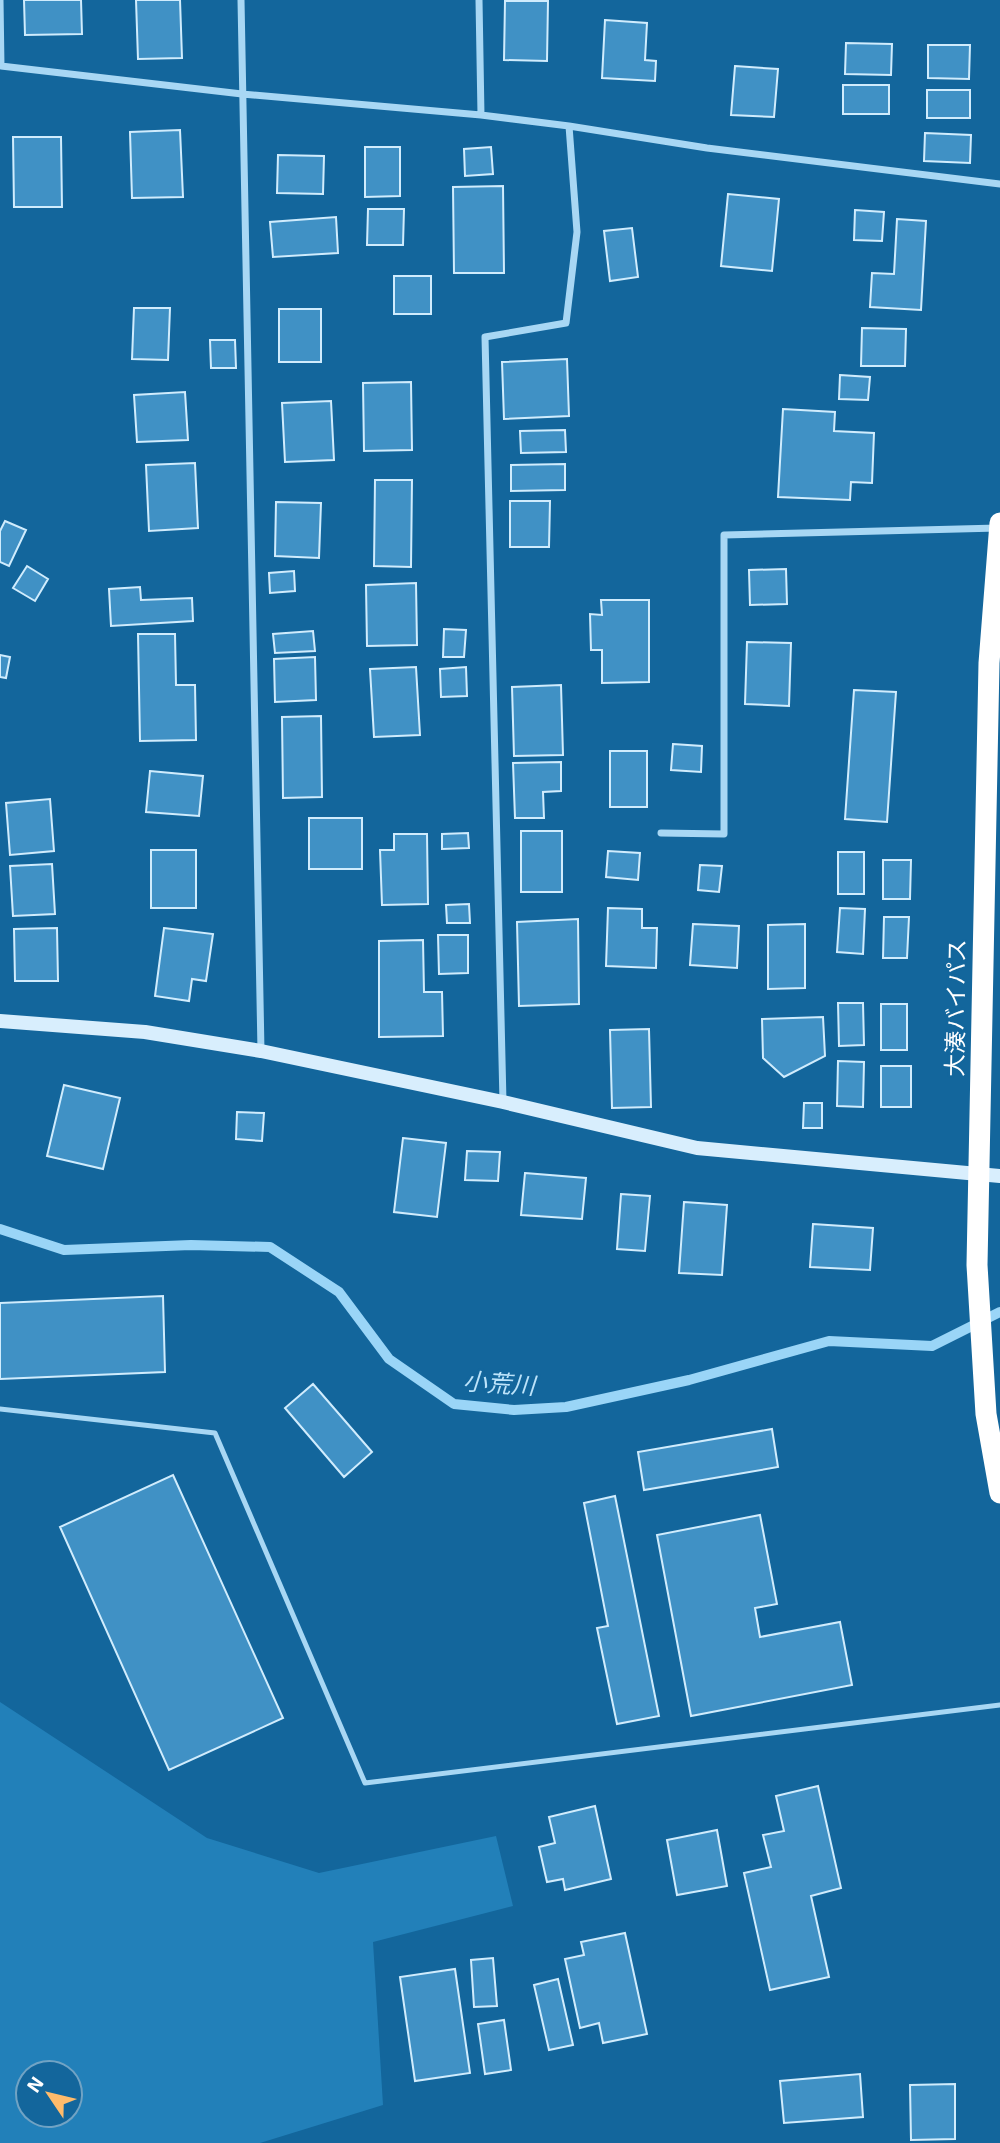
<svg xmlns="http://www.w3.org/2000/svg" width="1000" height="2143" font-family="'Exo 2','Noto Sans JP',sans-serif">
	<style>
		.green { fill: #2280b9; fill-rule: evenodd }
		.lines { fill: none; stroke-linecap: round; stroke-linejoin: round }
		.stream { stroke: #9ad5f7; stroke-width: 10 }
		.building { fill: #4091c5; stroke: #d0ecfd; stroke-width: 2 }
		.lane { stroke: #a8d7f4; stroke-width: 5 }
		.street { stroke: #a8d7f4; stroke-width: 7 }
		.secondary { stroke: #d8eefd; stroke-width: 14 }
		.highway { stroke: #fff; stroke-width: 21 }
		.labels { text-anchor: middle; stroke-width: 5; stroke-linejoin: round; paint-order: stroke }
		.street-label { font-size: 23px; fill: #fff; stroke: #13669c }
		.water-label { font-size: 24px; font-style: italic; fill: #bce3fa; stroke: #13669c }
	</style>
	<rect width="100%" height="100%" fill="#13669c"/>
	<path class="green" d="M0,1702L207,1838L319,1873L496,1836L513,1906L373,1942L383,2105L260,2143H0ZM28,2073H70V2115H28Z"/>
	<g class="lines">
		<path class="stream" d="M0,1229L64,1250L191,1245L270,1247L339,1292L389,1359L454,1404L514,1410L566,1407L689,1380L829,1341L932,1346L1000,1312"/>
	</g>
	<path class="building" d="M24,0H81L82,34L25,35Z
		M136,0H180L182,58L138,59Z
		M505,1H548L547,61L504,60Z
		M605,20L647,23L645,60L656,61L655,81L602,78Z
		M846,43L892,44L891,75L845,74Z
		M928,45H970L969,79L928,78Z
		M735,66L778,69L774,117L731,115Z
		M843,85H889V114H843Z
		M927,90H970V118H927Z
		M180,130L183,197L132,198L130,132Z
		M925,133L971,135L970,163L924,161Z
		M13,137H61L62,207H14Z
		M365,147H400V196L365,197Z
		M491,147L493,174L465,176L464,149Z
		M278,155L324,156L323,194L277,193Z
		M503,186L504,273H454L453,187Z
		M728,194L779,199L772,271L721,266Z
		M368,209H404L403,245H367Z
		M855,210L884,212L882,241L854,240Z
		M336,217L338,253L273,257L270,222Z
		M897,219L926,221L921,310L870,307L872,273L894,274Z
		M632,228L638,277L610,281L604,231Z
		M394,276H431V314H394Z
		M134,308H170L168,360L132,359Z
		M279,309H321V362H279Z
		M862,328L906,329L905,366H861Z
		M210,340H235L236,368H211Z
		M567,359L569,416L504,419L502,362Z
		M840,375L870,377L868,400L839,399Z
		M411,382L412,450L364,451L363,383Z
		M185,392L188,440L137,442L134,395Z
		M331,401L334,460L285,462L282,403Z
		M783,409L835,412L834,431L874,433L872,483L851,482L850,500L778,497Z
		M565,430L566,452L521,453L520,431Z
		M195,463L198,528L149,531L146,465Z
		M565,464V490L511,491V465Z
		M375,480H412L411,567L374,566Z
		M510,501H550L549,547H510Z
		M276,502L321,503L319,558L275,556Z
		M5,521L26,530L9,566L0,562V531Z
		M27,566L48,579L35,601L13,588Z
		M786,569L787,604L750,605L749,570Z
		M294,571L295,591L270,593L269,573Z
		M416,583L417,645L367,646L366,585Z
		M140,587L141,600L192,598L193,621L111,626L109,589Z
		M601,600H649V682L602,683V650H591L590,614L602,615Z
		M444,629L466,630L464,657H443Z
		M313,631L315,651L275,653L273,634Z
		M138,634H175L176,685H195L196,740L140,741Z
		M747,642L791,643L789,706L745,704Z
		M0,655L10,657L6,678L0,677Z
		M315,657L316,700L275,702L274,659Z
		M416,667L420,735L374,737L370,669Z
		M466,667L467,696L441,697L440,669Z
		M561,685L563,755L514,756L512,687Z
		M854,690L896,692L887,822L845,819Z
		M321,716L322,797L283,798L282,717Z
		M673,744L702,746L701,772L671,770Z
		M610,751H647V807H610Z
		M561,762V791L543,792L544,818H515L513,763Z
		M150,771L203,776L199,816L146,812Z
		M50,799L54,851L10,855L6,803Z
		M309,818H362V869H309Z
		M521,831H562V892H521Z
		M468,833L469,848L442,849V834Z
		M394,834H427L428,904L382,905L380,850H394Z
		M151,850H196V908H151Z
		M608,851L640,853L638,880L606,877Z
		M838,852H864V894H838Z
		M883,860H911L910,899H883Z
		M52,864L55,914L13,916L10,866Z
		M700,865L722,866L719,892L698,890Z
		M469,904L470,923H447L446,905Z
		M608,908L642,909V928H657L656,968L606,966Z
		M840,908L865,909L863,954L837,952Z
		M884,917H909L907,958H883Z
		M578,919L579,1004L519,1006L517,922Z
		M693,924L739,926L737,968L690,965Z
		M805,924V988L768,989V925Z
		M57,928L58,981H15L14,929Z
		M164,928L213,934L206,981L192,979L189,1001L155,996Z
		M438,935H468V973L439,974Z
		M423,940L424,992H442L443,1036L379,1037V941Z
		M838,1003H863L864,1045L839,1046Z
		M881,1004H907V1050H881Z
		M823,1017L825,1056L784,1077L763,1058L762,1019Z
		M649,1029L651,1107L612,1108L610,1030Z
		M838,1061L864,1062L863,1107L837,1106Z
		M881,1066H911V1107H881Z
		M64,1085L120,1098L103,1169L47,1156Z
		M804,1103H822V1128H803Z
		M237,1112L264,1113L262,1141L236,1139Z
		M403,1138L446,1143L437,1217L394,1212Z
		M467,1151L500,1152L498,1181L465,1180Z
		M525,1173L586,1178L582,1219L521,1215Z
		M621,1194L650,1196L645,1251L617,1249Z
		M684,1202L727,1205L722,1275L679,1273Z
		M813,1224L873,1228L870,1270L810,1267Z
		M163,1296L165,1372L0,1379V1303Z
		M313,1384L372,1452L344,1477L285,1408Z
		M772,1429L778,1467L644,1490L638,1452Z
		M173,1475L283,1718L169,1770L60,1527Z
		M615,1496L659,1716L617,1724L597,1628L608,1626L584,1503Z
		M760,1515L777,1604L755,1608L760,1637L840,1622L852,1685L691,1716L657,1535Z
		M818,1786L841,1888L811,1896L829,1977L770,1990L744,1873L771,1867L763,1835L784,1831L776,1796Z
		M595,1806L611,1879L565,1890L563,1879L547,1882L539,1847L555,1843L549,1817Z
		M717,1830L727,1886L677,1895L667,1840Z
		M625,1933L647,2034L603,2043L599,2023L580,2028L565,1959L584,1955L581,1942Z
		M493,1958L497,2006L474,2007L471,1960Z
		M455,1969L470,2073L415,2081L400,1977Z
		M558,1979L573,2045L549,2050L534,1985Z
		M504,2020L511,2070L485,2074L478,2024Z
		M860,2074L863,2117L784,2123L780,2081Z
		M955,2084V2139L911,2140L910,2085Z"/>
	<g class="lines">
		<path class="lane" d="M0,1409L215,1433L365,1783L1000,1705"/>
		<path class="street" d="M0,0L1,66L242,94L481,115L569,126L707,148L1000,184
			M241,0L261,1051
			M479,0L481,115
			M661,833L724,834V535L998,528
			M503,1102L485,337L566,323L577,232L569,126"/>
		<path class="secondary" d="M0,1021L145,1032L261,1051L503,1102L697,1148L1000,1176"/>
		<path class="highway" d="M1000,523L989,663L977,1265L986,1414L1000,1493"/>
	</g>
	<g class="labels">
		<g class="street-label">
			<text transform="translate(956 1008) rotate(-89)" y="8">大湊バイパス</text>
		</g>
		<g class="water-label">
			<text transform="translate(499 1384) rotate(4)" y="8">小荒川</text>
		</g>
	</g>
	<g transform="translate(49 2094) rotate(305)"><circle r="33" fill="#13669c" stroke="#71a3c4" stroke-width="2"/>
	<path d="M0-5L12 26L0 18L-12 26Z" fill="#ffbb6b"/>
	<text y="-10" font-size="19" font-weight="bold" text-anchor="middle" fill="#ffffff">N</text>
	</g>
</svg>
